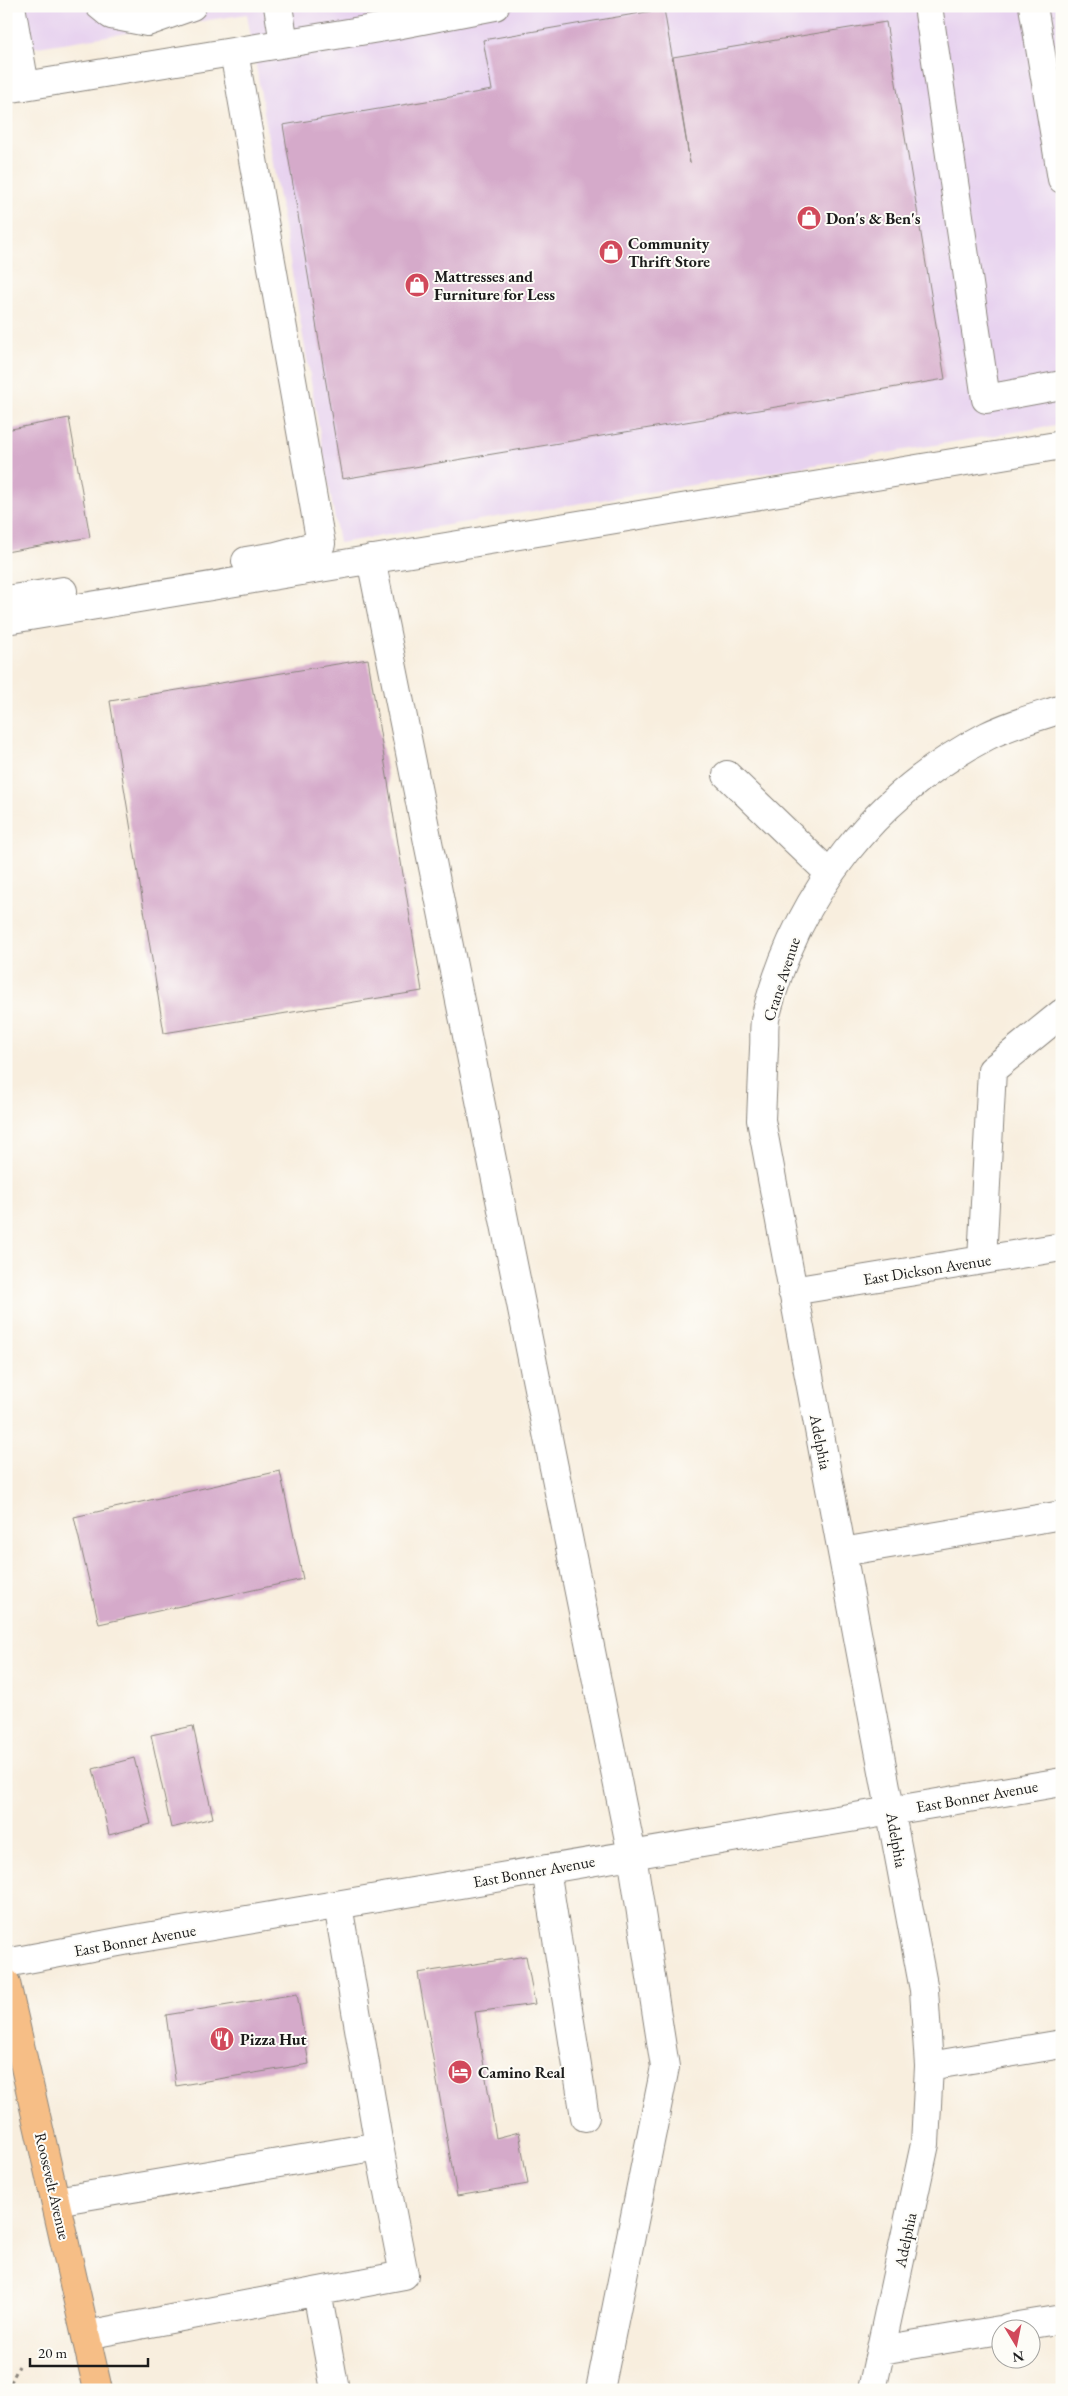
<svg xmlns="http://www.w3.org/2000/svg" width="1068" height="2396" font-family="'EB Garamond',serif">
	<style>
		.built { fill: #e7d2ef }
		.building { fill: #d5aaca }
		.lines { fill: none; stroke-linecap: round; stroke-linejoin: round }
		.minor-casing { stroke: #8a857d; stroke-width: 30 }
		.major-casing { stroke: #8a857d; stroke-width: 30 }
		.path { stroke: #8a857d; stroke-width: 3; stroke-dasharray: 4 4; stroke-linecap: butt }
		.minor { stroke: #fff; stroke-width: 28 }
		.major { stroke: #f6be86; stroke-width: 28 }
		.labels { text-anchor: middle; stroke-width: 4; stroke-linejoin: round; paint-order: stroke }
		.poi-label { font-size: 16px; font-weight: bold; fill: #1c1c1c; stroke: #fdfcf7; text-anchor: start }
		.street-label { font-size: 16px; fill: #1c1c1c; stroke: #fdfcf7 }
	</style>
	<rect width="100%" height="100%" fill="#fdfcf7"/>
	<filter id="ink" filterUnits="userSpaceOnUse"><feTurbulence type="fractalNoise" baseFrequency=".02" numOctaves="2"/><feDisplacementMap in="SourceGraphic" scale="10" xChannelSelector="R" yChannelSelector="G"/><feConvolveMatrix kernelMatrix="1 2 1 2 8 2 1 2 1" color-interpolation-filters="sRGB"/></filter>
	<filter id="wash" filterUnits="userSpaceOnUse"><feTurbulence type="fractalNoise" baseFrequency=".0096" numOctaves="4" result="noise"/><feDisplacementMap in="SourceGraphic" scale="20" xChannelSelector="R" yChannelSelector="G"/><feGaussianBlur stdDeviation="1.12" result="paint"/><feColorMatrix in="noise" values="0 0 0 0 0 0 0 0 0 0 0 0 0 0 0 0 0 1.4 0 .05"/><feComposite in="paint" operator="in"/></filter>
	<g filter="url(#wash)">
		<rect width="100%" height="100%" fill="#f8eede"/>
		<path class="built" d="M6,6H1062V424L339,543L247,14L6,52Z"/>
		<g id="blocks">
			<path class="building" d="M664,9L690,163L673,57L886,22L945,379L342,479L283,125L492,90L483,40Z
				M69,418L90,537L6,552V430Z
				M368,659L422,991L164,1033L110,701Z
				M280,1471L303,1579L99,1624L74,1517Z
				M193,1726L213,1818L171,1828L151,1735Z
				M134,1758L151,1824L109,1835L93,1769Z
				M526,1956L535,2004L475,2012L496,2138L519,2132L528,2184L457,2196L418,1973Z
				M297,1994L309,2064L176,2086L166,2015Z"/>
		</g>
	</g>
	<g filter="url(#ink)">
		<use href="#blocks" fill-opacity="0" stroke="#8a857d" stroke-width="1"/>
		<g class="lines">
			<defs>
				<path id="minor" d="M11,6L25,86
					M100,6L111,15L147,22L192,6
					M278,6L284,43
					M928,6L986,399L1062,385
					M1033,6L1062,179
					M234,52L321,544L276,556L246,561
					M6,89L391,26L495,6
					M371,559L632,1855L665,2067L600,2390
					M6,600L63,591
					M6,620L1062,445
					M727,775L830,874
					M982,1260L992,1070L1062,1013
					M792,1291L1062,1247
					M842,1552L1062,1515
					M546,1869L585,2117
					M6,1963L129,1940L1062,1782
					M929,2066L1062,2044
					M56,2201L379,2146L338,1905
					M317,2292L335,2390
					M1007,2328L1062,2319
					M86,2335L404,2275L379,2146
					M881,2350L1000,2330
					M872,2390L925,2144L929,2066L924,1990L761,1120C762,1096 763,1072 764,1048C765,1038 763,1025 766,1015C797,893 876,794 987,736C1011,724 1037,717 1062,709"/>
				<path id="major" d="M6,1983L98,2390"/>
			</defs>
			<use href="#minor" class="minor-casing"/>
			<use href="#major" class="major-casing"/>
			<path class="path" d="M7,2390L19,2366"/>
			<use href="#minor" class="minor"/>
			<use href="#major" class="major"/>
		</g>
	</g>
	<defs>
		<symbol id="shop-disc" viewBox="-11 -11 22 22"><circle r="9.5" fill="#d1495b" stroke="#fdfcf7"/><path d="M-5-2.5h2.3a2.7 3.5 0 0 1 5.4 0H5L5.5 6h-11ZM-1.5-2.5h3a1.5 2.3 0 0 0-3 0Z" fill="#fff"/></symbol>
		<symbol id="restaurant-disc" viewBox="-11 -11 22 22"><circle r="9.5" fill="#d1495b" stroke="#fdfcf7"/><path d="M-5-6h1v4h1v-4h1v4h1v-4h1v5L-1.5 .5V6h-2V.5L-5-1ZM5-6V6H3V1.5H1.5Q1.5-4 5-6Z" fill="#fff"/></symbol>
		<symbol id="hotel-disc" viewBox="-11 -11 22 22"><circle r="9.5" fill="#d1495b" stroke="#fdfcf7"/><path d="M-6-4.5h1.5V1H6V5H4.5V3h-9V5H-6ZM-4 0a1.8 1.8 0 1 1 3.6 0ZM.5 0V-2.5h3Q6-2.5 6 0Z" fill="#fff"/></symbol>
	</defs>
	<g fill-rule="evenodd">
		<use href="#shop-disc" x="795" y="204" width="28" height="28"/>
		<use href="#shop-disc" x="597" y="238" width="28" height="28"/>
		<use href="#shop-disc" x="403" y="271" width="28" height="28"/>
		<use href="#restaurant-disc" x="208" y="2025" width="28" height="28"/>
		<use href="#hotel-disc" x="446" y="2058" width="28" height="28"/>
	</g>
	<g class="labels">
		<g class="poi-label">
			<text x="826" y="224">Don's &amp; Ben's</text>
			<text x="628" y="249">Community<tspan x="628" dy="18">Thrift Store</tspan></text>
			<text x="434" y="282">Mattresses and<tspan x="434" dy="18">Furniture for Less</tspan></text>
			<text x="240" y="2045">Pizza Hut</text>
			<text x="478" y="2078">Camino Real</text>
		</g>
		<g class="street-label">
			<text transform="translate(781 979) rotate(-72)" y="6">Crane Avenue</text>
			<text transform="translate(927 1269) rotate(-9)" y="6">East Dickson Avenue</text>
			<text transform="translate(821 1442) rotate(79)" y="6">Adelphia</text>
			<text transform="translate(977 1796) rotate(-10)" y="6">East Bonner Avenue</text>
			<text transform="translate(897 1840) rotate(80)" y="6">Adelphia</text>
			<text transform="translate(534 1871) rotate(-10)" y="6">East Bonner Avenue</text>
			<text transform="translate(135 1940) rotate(-10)" y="6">East Bonner Avenue</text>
			<text transform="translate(53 2186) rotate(77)" y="6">Roosevelt Avenue</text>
			<text transform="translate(905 2240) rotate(-78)" y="6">Adelphia</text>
		</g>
	</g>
	<rect width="1068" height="2396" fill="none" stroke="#fdfcf7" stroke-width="25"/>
	<g transform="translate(1016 2344) rotate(170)"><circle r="24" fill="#fdfcf7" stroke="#a3a29f"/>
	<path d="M0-4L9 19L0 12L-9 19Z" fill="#d1495b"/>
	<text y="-8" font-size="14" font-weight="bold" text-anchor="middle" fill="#1c1c1c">N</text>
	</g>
	<path d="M30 2358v8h118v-8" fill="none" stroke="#1c1c1c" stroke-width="2.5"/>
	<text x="38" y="2358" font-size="15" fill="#1c1c1c" stroke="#fdfcf7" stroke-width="4" paint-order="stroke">20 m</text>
</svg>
